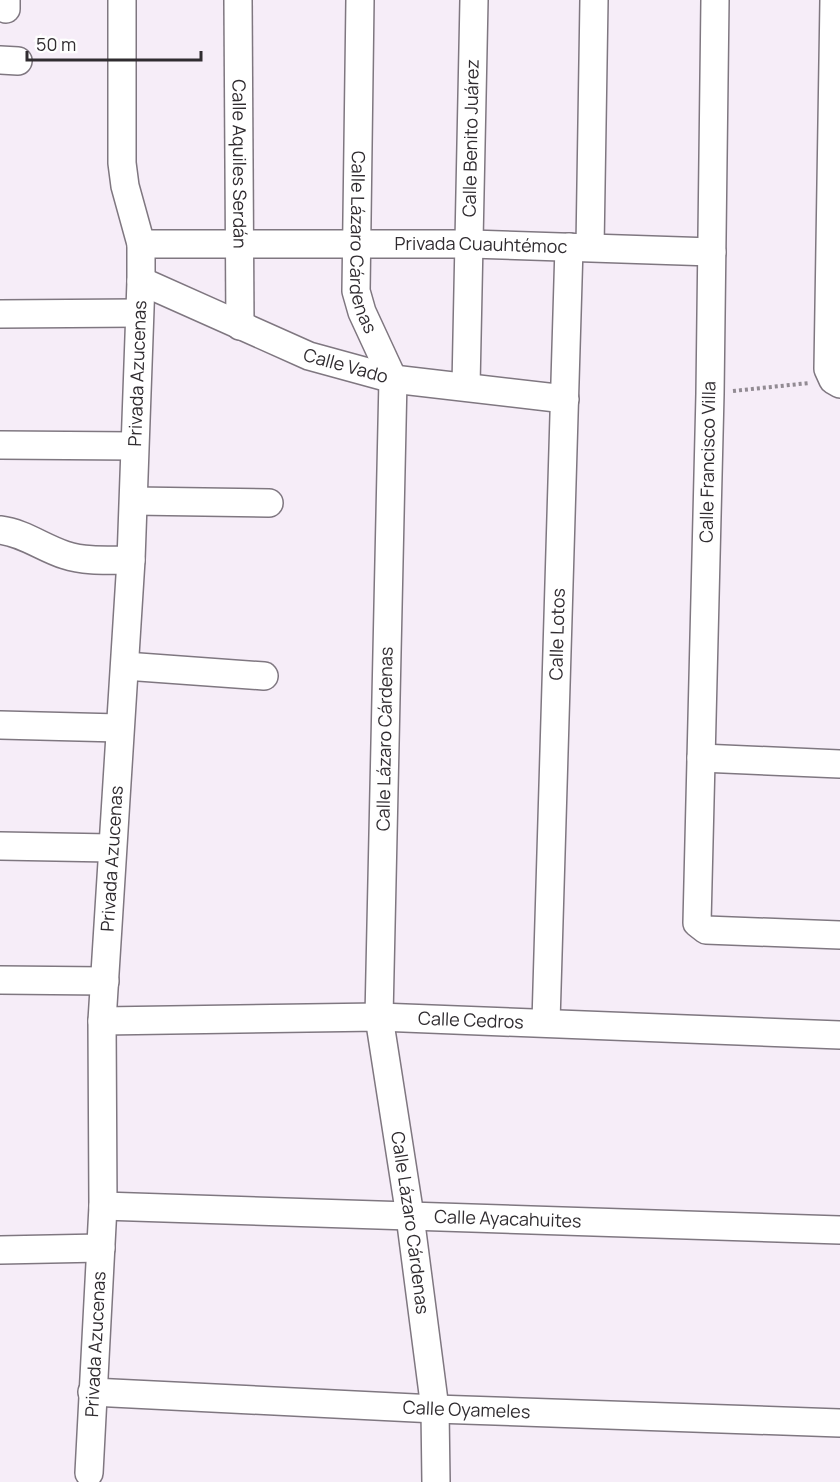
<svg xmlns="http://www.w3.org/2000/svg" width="840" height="1482" font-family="Manrope,sans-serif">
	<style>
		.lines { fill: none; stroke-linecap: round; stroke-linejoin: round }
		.minor-casing { stroke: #7f7780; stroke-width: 30 }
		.path { stroke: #928b93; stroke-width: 4; stroke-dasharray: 3 3; stroke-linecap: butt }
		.minor { stroke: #fff; stroke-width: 27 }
		.labels { text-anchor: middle; stroke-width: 4.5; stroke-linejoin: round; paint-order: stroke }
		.street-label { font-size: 18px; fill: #302c30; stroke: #fefefe }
	</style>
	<rect width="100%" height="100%" fill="#f6edf8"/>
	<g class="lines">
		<defs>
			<g id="minor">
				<path d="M6,0V9"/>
				<path id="s1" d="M238,0L240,326"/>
				<path id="s2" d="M360,0L356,291L362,312L393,379L379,1017L410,1216L435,1409L436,1482"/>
				<path d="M715,0L710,394L697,923L706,930L840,935"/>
				<path d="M834,0L828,369L833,380L840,384"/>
				<path d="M0,60L18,61"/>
				<path id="s3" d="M141,244H471L712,252"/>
				<path d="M590,247L594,0"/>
				<path id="s4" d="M141,281L309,356L393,379L565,399"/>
				<path d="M0,314L138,313"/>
				<path id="s5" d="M466,386L474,0"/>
				<path d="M0,445L134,446"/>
				<path d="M134,501L269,503"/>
				<path d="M0,530C24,533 43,548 65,555C86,562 109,560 131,560"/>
				<path d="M125,666L264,676"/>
				<path d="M0,725L119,728"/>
				<path d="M701,758L840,764"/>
				<path d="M0,846L111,848"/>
				<path d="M0,980L105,981"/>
				<path id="s6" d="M102,1021L379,1017L840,1035"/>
				<path id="s7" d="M546,1022L569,247"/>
				<path id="s8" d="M103,1206L840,1230"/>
				<path d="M0,1250L101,1248"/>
				<path id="s9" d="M92,1392L435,1409L840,1423"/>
				<path id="s10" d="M89,1473L103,1206L102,1021L131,560L141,281V244L125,186L122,163V0"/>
			</g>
		</defs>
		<use href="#minor" class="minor-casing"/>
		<path class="path" d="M733,391L809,383"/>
		<use href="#minor" class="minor"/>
	</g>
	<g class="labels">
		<g class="street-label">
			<text dy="6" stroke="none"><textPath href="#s5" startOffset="248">Calle Benito Juárez</textPath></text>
			<text dy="6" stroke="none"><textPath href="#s1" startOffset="164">Calle Aquiles Serdán</textPath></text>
			<text dy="6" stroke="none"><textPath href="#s2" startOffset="243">Calle Lázaro Cárdenas</textPath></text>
			<text dy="6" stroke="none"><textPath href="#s3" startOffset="340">Privada Cuauhtémoc</textPath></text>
			<text dy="6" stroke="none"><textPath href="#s4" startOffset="222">Calle Vado</textPath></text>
			<text dy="6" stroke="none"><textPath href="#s10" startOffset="1101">Privada Azucenas</textPath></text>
			<text transform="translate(708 462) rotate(-89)" y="6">Calle Francisco Villa</text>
			<text dy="6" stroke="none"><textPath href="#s7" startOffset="388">Calle Lotos</textPath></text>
			<text transform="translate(385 739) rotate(-89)" y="6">Calle Lázaro Cárdenas</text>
			<text dy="6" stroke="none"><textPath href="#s10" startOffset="615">Privada Azucenas</textPath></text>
			<text dy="6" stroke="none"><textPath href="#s6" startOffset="369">Calle Cedros</textPath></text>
			<text dy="6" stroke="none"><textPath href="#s8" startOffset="405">Calle Ayacahuites</textPath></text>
			<text dy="6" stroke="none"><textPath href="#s2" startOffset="1233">Calle Lázaro Cárdenas</textPath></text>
			<text dy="6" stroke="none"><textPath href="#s10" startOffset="129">Privada Azucenas</textPath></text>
			<text dy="6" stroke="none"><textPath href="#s9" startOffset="375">Calle Oyameles</textPath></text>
		</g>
	</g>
	<path d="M27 51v9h174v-9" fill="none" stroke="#302c30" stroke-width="3"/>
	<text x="36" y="51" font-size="18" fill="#302c30" stroke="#fefefe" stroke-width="4.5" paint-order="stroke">50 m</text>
</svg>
